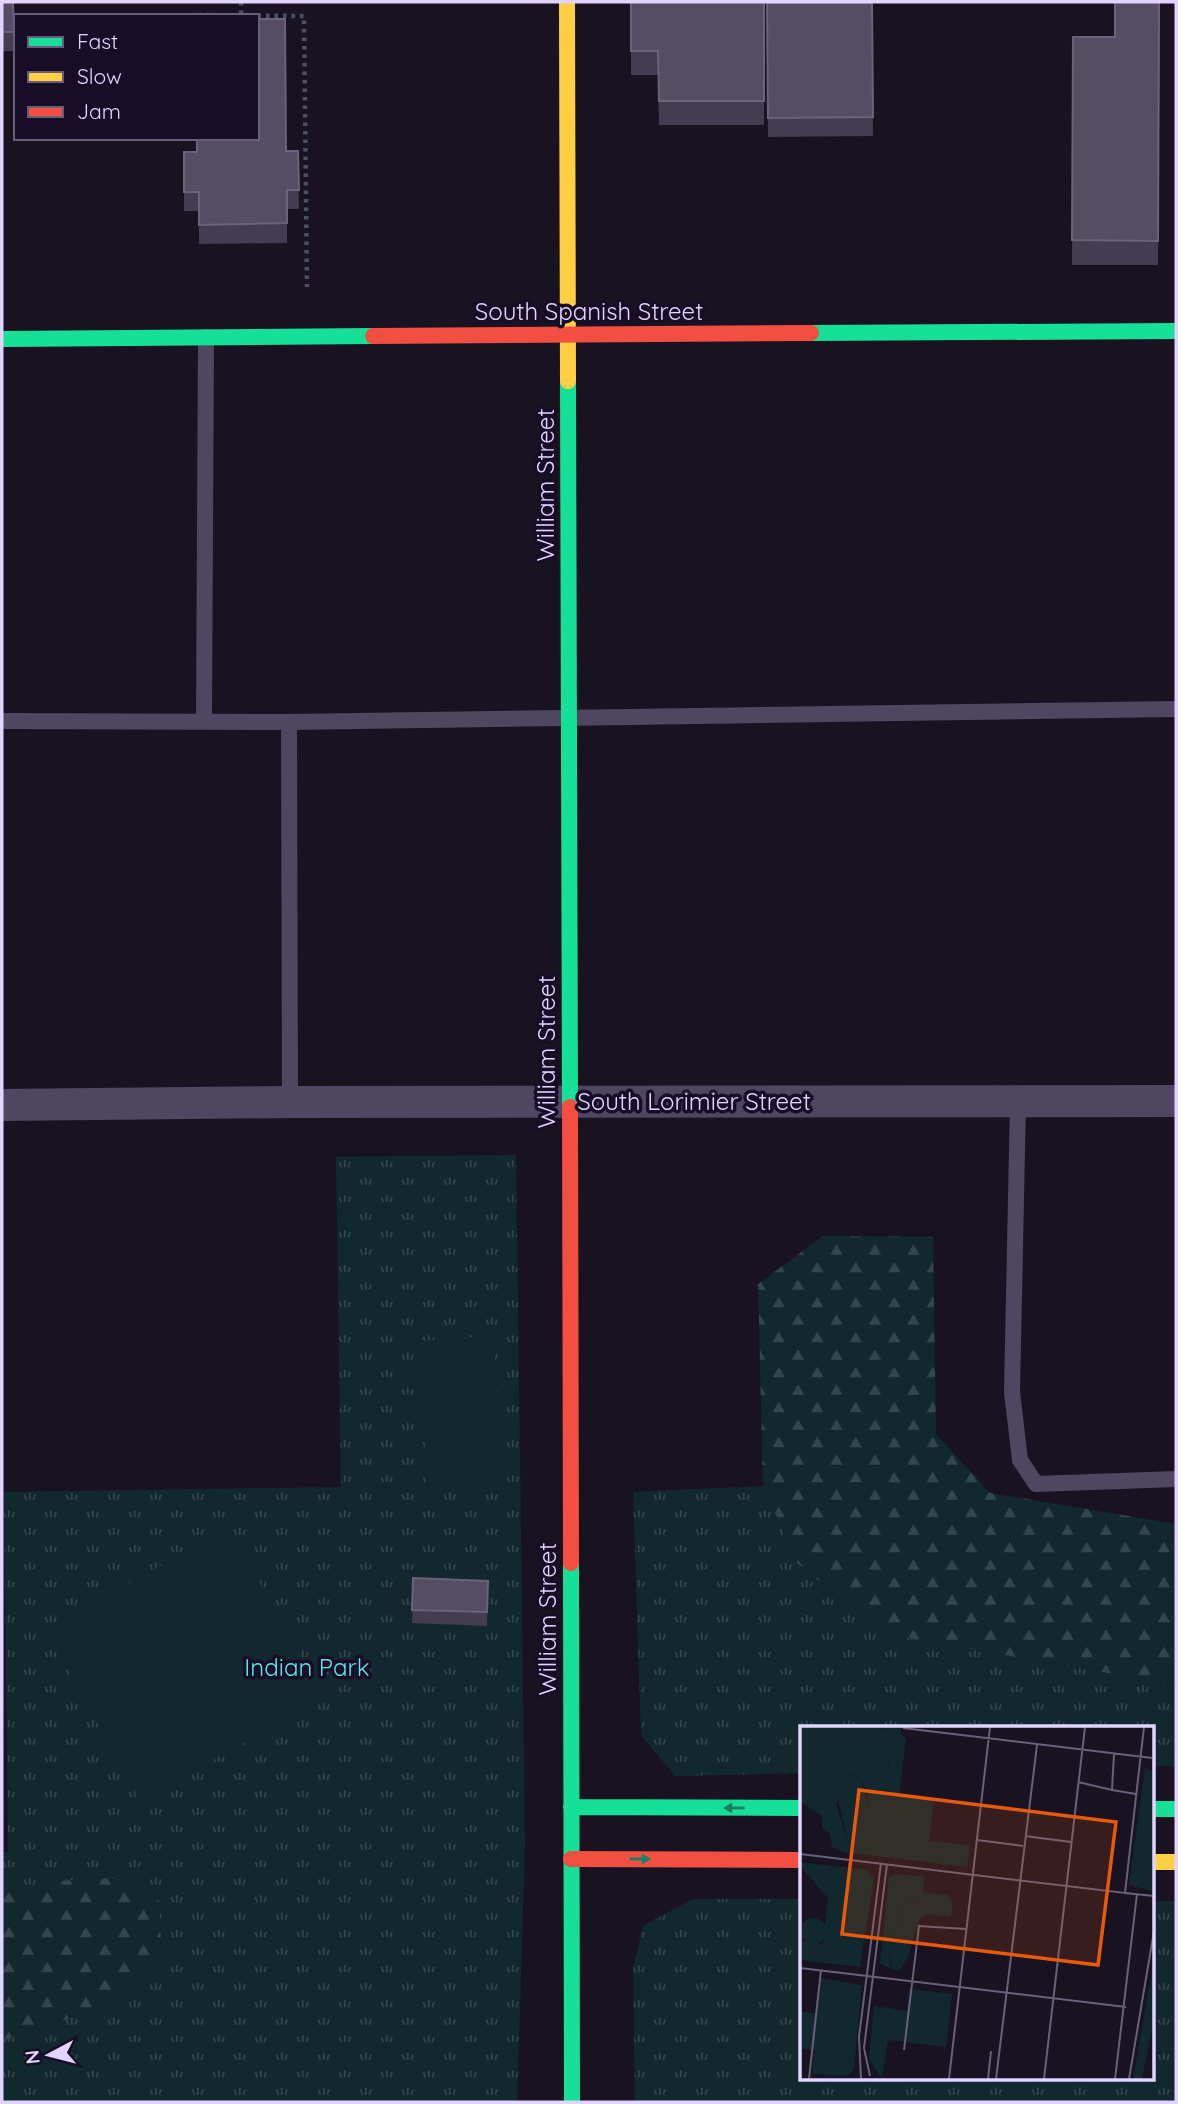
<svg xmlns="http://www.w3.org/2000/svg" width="1178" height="2104" font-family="Quicksand,sans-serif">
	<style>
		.grass { fill: url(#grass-tufts) }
		.forest { fill: url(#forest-firs) }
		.pitch { fill: #11282f }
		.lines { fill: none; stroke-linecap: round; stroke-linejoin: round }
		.path { stroke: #495266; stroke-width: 4.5; stroke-dasharray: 3.5 5; stroke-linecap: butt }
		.lane { stroke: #4f4762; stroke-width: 16 }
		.street { stroke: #4f4762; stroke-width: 32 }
		.fast { stroke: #16e098; stroke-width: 16 }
		.slow { stroke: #ffcf43; stroke-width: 16 }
		.jam { stroke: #f24e42; stroke-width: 16 }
		.wall { fill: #443c50 }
		.building { fill: #554d63; stroke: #6b627b; stroke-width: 2 }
		.oneway { fill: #178165 }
		.labels { text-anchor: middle; stroke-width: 7; stroke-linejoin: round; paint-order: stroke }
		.street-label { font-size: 24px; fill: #e2d3ff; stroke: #180d27 }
		.park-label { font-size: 24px; fill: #55e9e7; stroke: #180d27 }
		.inset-road { fill: none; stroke: #69607a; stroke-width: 2 }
		.view { fill: #e8590c; fill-opacity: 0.15; stroke: #e8590c; stroke-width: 3.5 }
		.inset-edge { fill: none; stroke: #e2d3ff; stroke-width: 3.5 }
	</style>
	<defs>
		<pattern id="grass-tufts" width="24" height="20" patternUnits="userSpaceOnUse" patternTransform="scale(1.75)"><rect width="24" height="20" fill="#11282f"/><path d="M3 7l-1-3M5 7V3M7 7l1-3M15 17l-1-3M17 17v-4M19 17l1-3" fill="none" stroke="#33464e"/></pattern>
		<pattern id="forest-firs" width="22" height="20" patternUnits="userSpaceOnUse" patternTransform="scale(1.75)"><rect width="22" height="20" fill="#11282f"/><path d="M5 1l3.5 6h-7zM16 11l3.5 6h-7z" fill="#33464e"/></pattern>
	</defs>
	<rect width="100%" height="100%" fill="#191321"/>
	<path class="grass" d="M516,1155L525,1845L517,2102H2V2041L118,2002L162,1954L158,1894L111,1878L55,1881L2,1895V1853L8,1851L4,1492L341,1487L336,1157Z
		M763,1486L798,1564L886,1634L1176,1685V1766H1152V1728H802V1773L675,1776L641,1735L633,1492Z
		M693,1899H802V2078H1152V1901H1176V2102H635L633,1970L643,1926Z"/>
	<path class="forest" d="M823,1236L933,1237L936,1434L990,1493L1176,1524V1685L886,1634L798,1564L763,1486L758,1284Z
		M111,1878L158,1894L162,1955L118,2002L2,2041V1895L55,1881Z"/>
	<path class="pitch" d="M493,1336L504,1487L428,1492L418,1341Z
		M229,1528L324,1699L140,1800L46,1629Z"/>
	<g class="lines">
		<path class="path" d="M241,2V15
			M198,15L304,16L307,287"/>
		<path class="lane" d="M2,721L289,722L1176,709
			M204,722L206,337
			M289,722L290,1102
			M1018,1101L1012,1392L1020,1460L1036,1484L1176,1479"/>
		<path class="street" d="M2,1105L290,1102L1176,1101"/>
		<path class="fast" d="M811,333L1176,331
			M2,339L373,336
			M568,381L570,1107
			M571,1563L572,2102
			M571,1807L802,1808
			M1152,1809H1176"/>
		<path class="slow" d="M567,2L568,381
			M1152,1862H1176"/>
		<path class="jam" d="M373,336L811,333
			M570,1107L571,1563
			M571,1859L802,1860"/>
	</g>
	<path class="wall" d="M2,2H13L14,51H2Z
		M631,2H764V125H659L658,75H631Z
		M1160,2L1158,265H1072L1073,37H1115Z
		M767,3H872L873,136L768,137Z
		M298,151L299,209H287V243L199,244V211H184V152Z
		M413,1578L488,1594L487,1626L412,1623Z"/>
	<path class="building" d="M2,2H13L14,32H2Z
		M631,2H764V101H659L658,51H631Z
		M1115,2H1159L1158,241L1072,240L1073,37H1115Z
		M767,3H872L873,117L768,118Z
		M257,19H285L286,151H298L299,190H287V223L199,225V192H184V152H197V138H257Z
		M413,1578L488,1581L487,1612L412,1610Z"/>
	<defs><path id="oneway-solid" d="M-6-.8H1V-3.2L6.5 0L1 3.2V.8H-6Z" transform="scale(1.75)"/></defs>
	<g class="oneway">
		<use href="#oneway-solid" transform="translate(734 1808) rotate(-180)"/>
		<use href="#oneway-solid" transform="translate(640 1859)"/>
	</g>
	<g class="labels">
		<g class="street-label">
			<text x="589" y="320">South Spanish Street</text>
			<text transform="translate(546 485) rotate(-90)" y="8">William Street</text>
			<text transform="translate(547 1052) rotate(-90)" y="8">William Street</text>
			<text x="694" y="1110">South Lorimier Street</text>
			<text transform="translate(548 1619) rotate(-90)" y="8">William Street</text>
		</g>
		<g class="park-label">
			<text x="307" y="1676">Indian Park</text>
		</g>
	</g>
	<g transform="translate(800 1726)">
		<rect width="354" height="354" fill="#191321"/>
		<path d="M51,1H102L100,7L76,1L74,9L88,25L90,69L134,74L129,115L170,119L167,141L43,126L49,119L34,58L42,48L47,46L61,55L70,80L86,74L81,37L58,20ZM345,41L353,46V165L329,159ZM31,140L66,143L74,152L60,241L0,234V215L23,218ZM95,148L124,150L123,166L103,179L89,226L91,243L80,237L89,151ZM353,239V297L342,353H333ZM21,252L62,259L54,343L48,350L12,348L14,324L0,322V286L17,287ZM109,263L152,268L146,321L88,314L82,353L69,334L74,280L107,285Z" fill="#11282f"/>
		<path d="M0,1H51L58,20L81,35L86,74L83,87L70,80L66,62L58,52L47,46L34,58L43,65L36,78L49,119L43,126L32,121L30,108L22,102V90L0,75ZM75,1L100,7L106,13L99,70L90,69L88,25L74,9ZM0,136L31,140L28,172L0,140ZM123,166L148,169L153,177L151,191L127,188L119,194L108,231L99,245L92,243L89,226L103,179ZM0 205a13 13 0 1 1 26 0a13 13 0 1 1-26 0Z" fill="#11282f"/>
		<path d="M117,77L126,101L104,110L94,86Z" fill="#11282f"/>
		<path class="inset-road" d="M103,2L352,32M278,56L312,64L314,28M312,64L336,68M225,110L271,116M177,114L223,120M0,128L325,167L344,1M325,167L354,170M0,242L326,281M104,324L119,200L166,203M70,350L64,322L87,138M61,352L59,311L81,137M9,353L21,244M149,353L190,1M188,353L191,325M196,353L237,19M244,353L285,1M315,353L337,168M329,353L354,205"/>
		<path class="view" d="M59,64L316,96L298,239L42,208Z"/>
		<rect width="354" height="354" class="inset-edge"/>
	</g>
	<rect width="1178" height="2104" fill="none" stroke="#e2d3ff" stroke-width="7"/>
	<rect x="14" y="14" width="245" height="126" fill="#180d27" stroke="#695c7d" stroke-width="2"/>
	<rect x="28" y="37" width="35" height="10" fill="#16e098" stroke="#695c7d" stroke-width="2"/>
	<text x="77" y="49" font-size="21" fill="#e2d3ff">Fast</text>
	<rect x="28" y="72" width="35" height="10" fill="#ffcf43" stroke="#695c7d" stroke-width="2"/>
	<text x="77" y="84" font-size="21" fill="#e2d3ff">Slow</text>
	<rect x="28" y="107" width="35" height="10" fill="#f24e42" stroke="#695c7d" stroke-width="2"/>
	<text x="77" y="119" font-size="21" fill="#e2d3ff">Jam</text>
	<g transform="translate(49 2055) rotate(263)" stroke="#180d27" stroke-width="5" paint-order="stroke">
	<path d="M0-5L12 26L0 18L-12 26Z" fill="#e2d3ff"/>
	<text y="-10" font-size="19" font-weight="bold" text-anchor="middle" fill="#e2d3ff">N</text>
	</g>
</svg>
